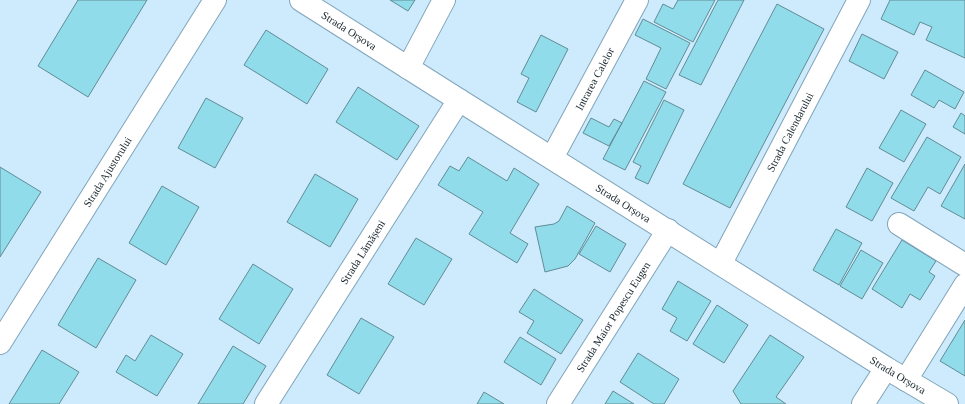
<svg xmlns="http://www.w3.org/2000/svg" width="965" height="404" font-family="Georgia,serif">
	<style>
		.building { fill: #91dcea; stroke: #618c95 }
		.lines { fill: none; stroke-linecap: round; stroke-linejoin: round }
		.minor-casing { stroke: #82a5ba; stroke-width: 24 }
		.minor { stroke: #fff; stroke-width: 22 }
		.labels { text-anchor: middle; stroke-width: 3.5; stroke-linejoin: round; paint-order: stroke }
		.street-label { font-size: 11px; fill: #18262e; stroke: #fff }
	</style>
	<rect width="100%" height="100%" fill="#cdebfc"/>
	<path class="building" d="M78,0H147L88,97L38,66Z
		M390,0H415L408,11Z
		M678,0H715L693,42L654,22L663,4L673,9Z
		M718,0H744L701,85L679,75Z
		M890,0H965V58L926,40L932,27L920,22L914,35L881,19Z
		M777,4L824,29L730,208L683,184Z
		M643,19L690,43L666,89L646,79L661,48L635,35Z
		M266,30L328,69L307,104L244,65Z
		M862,34L898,52L884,79L849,61Z
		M541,35L568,49L536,112L517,102L529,78L521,74Z
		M925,70L964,92L955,109L939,100L934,108L911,95Z
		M644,81L666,92L625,170L603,159Z
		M358,87L419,126L397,160L336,122Z
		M206,98L243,118L215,168L178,148Z
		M664,100L684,110L648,184L635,178L641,166L633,162Z
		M901,110L926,124L904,162L879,148Z
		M961,113L965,116V134L953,127Z
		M591,118L609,127L614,119L622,123L609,146L583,133Z
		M927,137L961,157L940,194L928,187L914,211L891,198Z
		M468,157L507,181L514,168L539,184L510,233L528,244L517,263L469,234L483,212L438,185L450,166L459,171Z
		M965,164V219L941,206Z
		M0,167L41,192L0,257Z
		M867,168L893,183L872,221L846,207Z
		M315,174L358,199L330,247L287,222Z
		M162,186L199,207L166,265L129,243Z
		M567,206L595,223L575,259L568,266L545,272L535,227L554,224L559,221Z
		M596,226L626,244L610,272L579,254Z
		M836,229L862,243L839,285L813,270Z
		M416,238L452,259L424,305L388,284Z
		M902,240L936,261L929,272L935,276L920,300L910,294L902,308L872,289Z
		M861,250L883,263L862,299L840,286Z
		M98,258L136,280L96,348L58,325Z
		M253,264L293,289L259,344L219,319Z
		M678,281L711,301L687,341L670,331L677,318L662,309Z
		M534,289L583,320L561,354L527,333L534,321L519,312Z
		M717,305L748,325L724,363L693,344Z
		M361,318L394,337L359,394L327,375Z
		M965,320V376L940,361Z
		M151,335L183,354L157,396L116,372L126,355L135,361Z
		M770,335L804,357L776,397L786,404H741L733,391Z
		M520,337L556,359L541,385L504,362Z
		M233,346L266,366L243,404H198Z
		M42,350L79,372L59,404H9Z
		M638,353L679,379L664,404H654L620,382Z
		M613,391L634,404H605Z
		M484,392L504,404H477Z"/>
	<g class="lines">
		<defs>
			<g id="minor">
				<path id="s1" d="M301,0L459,100L886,368L947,404"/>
				<path d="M408,68L444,0"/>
				<path id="s2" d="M552,158L637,0"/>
				<path d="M899,224L965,265"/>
				<path id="s3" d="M721,263L859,0"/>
				<path id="s4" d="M0,343L215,0"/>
				<path d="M906,380L965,285"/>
				<path id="s5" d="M266,404L459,100"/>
				<path id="s6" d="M558,404L668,230"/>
				<path d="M863,404L886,368"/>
			</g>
		</defs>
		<use href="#minor" class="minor-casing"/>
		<use href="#minor" class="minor"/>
	</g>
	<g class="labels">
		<g class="street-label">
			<text dy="4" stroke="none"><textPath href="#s1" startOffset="57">Strada Orșova</textPath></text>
			<text dy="4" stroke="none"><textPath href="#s2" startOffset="90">Intrarea Calelor</textPath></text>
			<text dy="4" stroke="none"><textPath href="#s3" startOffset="148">Strada Calendarului</textPath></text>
			<text dy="4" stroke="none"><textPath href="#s4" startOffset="202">Strada Ajustorului</textPath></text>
			<text dy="4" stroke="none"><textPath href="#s1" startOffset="381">Strada Orșova</textPath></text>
			<text dy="4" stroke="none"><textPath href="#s5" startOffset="180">Strada Lămășeni</textPath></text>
			<text dy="4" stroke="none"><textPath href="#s6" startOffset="103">Strada Maior Popescu Eugen</textPath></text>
			<text dy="4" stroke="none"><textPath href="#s1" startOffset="705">Strada Orșova</textPath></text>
		</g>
	</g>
</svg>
